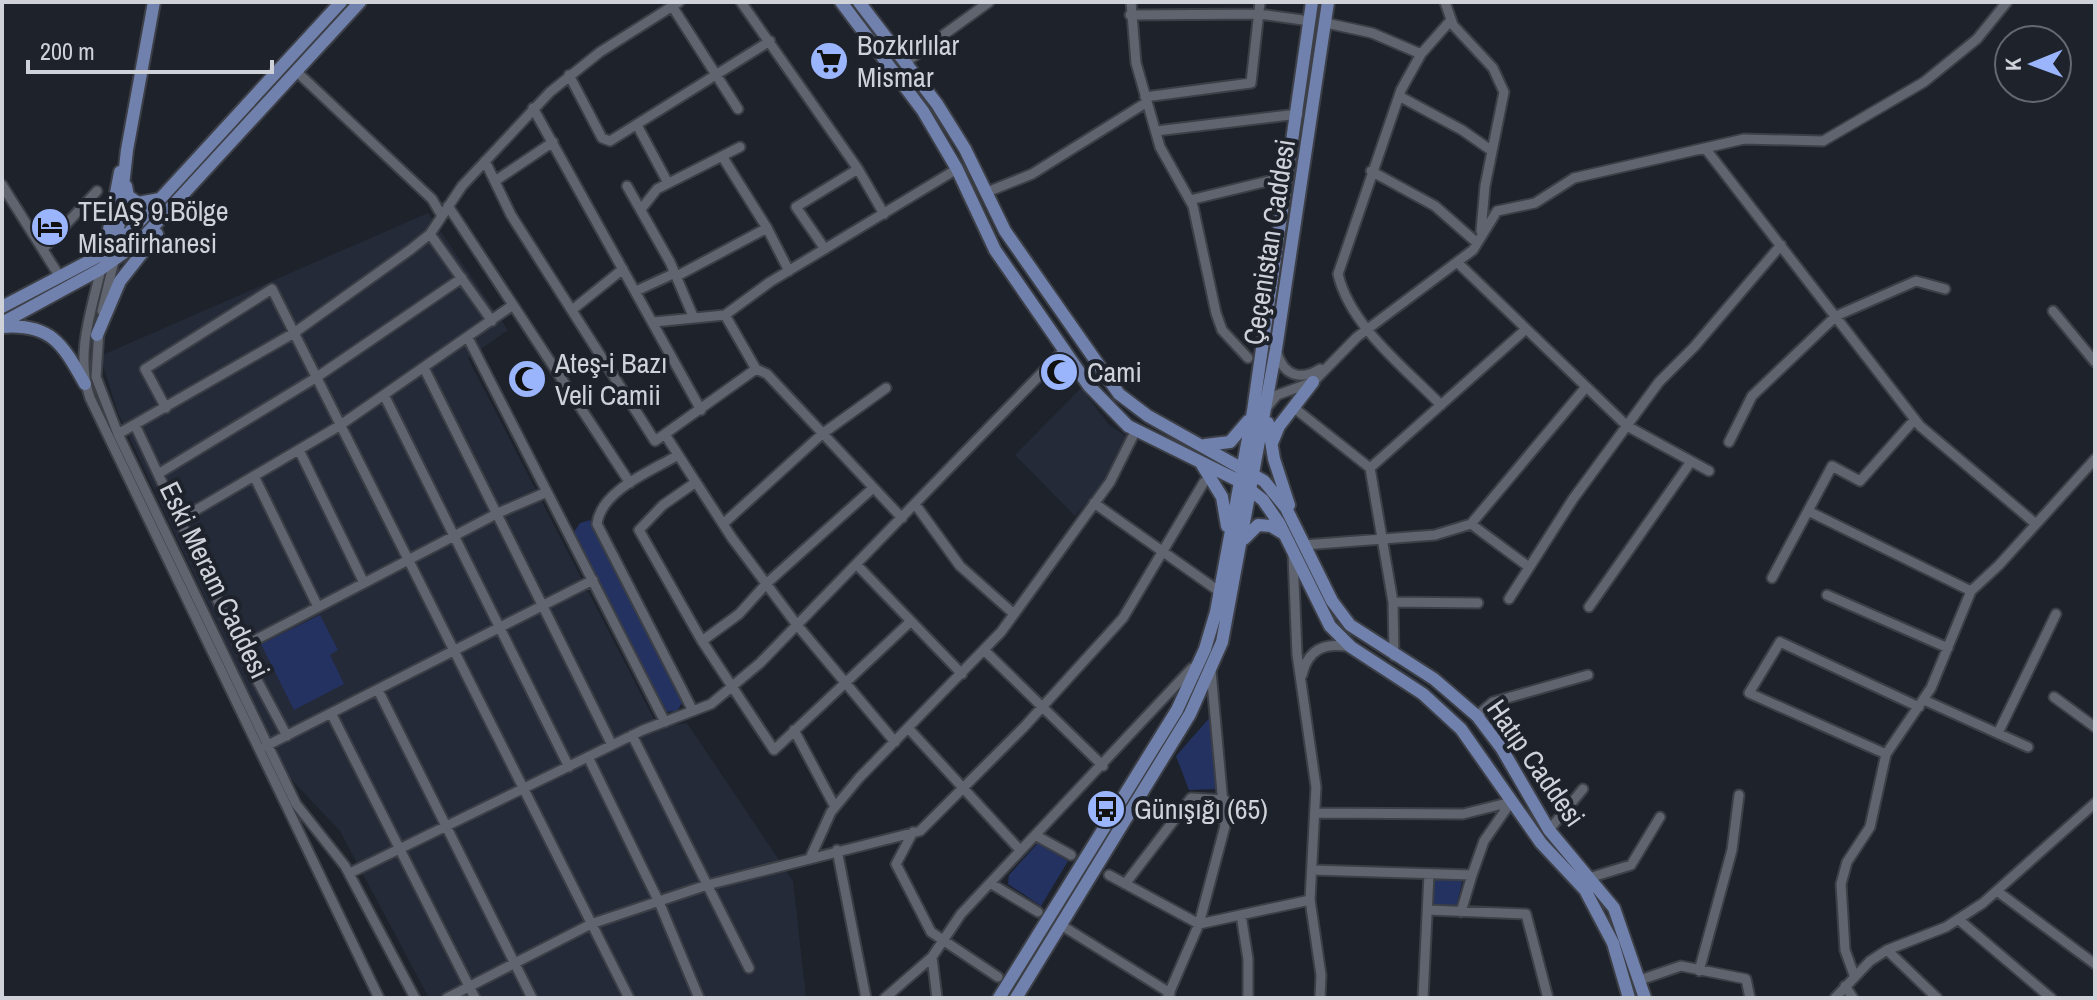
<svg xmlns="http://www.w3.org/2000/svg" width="2097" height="1000" font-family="'Archivo Narrow',sans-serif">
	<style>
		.built { fill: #242a38 }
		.green { fill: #243261 }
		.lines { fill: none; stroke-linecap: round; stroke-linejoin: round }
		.minor-casing { stroke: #3c3f46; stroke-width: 13 }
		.major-casing { stroke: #3c3f46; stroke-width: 16 }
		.minor { stroke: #5f646f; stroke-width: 9 }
		.major { stroke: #7181ad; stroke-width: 12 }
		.labels { text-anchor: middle; stroke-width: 8; stroke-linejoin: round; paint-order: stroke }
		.poi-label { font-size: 28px; fill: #cfd2d8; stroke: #1e222b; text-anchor: start }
		.street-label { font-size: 28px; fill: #cfd2d8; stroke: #1e222b }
	</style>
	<rect width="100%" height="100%" fill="#1e222b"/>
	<path class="built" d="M428,213L508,330L468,358L658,727L687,723L793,881L806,998H429L340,831L289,777L118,413L100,356Z
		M1081,388L1109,425L1126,436L1101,487L1075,516L1015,455Z"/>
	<path class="green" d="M590,520L682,703L677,711L664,712L574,532L580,523Z
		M320,615L338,650L330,655L344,684L294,710L261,644Z
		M1212,715L1219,789L1189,790L1176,756Z
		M1038,843L1068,861L1041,906L1008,884L1009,875Z
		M1463,878L1456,908L1432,907L1433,879Z"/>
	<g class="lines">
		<defs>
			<path id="minor" d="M741,2L858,169
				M1131,2L1136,63L1160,147L1193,206L1216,313L1222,330L1248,358
				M1445,2L1453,25L1493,68L1504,92L1485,186L1481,231
				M672,6L738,109
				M1130,15L1259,14L1310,21
				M1326,23L1372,33L1421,54
				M906,62L989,2
				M297,72L432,199L442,216
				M569,75L602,138L610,141L770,41
				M1399,96L1462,130L1492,151
				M1145,97L1251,83L1260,2
				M533,108L701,410
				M637,125L668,183
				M1156,131L1298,114
				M1705,148L1920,426L2036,524
				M722,156L767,228L789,271
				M485,161L511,215L655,441L756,369L767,374L902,518
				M1371,171L1435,206L1476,242
				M495,181L553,142
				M2,185L60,277
				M627,186L670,262L693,316
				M987,192L1032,174L1147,102
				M1190,200L1289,176
				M448,206L630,483
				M642,208L657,189L740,147
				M430,234L492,321
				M43,249L97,191
				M825,249L796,207L858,169L884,214
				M1458,263L1627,426L1709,471
				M101,269C91,312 75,355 90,398L379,998
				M677,276L767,228
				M636,291L675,273
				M572,310L623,269
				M102,311L114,261
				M2053,311L2095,362
				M725,315L756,369
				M654,322L725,315L770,282L957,169
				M99,330L96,377L118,434L296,804L345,866L415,998
				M468,338L665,722
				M1277,353C1284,376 1301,381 1320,369
				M424,368L612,745
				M384,395L569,767
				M1441,405C1405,368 1350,326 1338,274L1401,90L1421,54L1451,20
				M1267,407L1277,395L1313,382L1357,337L1473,250L1497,211L1535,203L1574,178L1744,139L1823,141L1924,82L1977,39L2007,2
				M1293,407L1370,468L1393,602L1394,656
				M166,408L145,369L272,289L629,998
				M135,425L240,648L287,736
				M118,434L294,333L410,250L430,234L462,186L550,92L600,52L679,2
				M666,436L732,538L797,625L895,742
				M1729,442L1752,396L1836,316L1916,281L1945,289
				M299,450L364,583
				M678,455C652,471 601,490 597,524L693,711
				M1370,468L1526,329
				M158,474L317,377L462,278
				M254,476L318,607
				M696,482L663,505L639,530L702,641L774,750L911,621
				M1094,503L1220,592
				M915,504L960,566L1014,614
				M1808,511L1971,591
				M179,520L339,426L513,305
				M723,524L822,434L886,388
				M1471,524L1529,567
				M1304,545L1435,535L1471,524L1586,387
				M1293,556L1297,654L1316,787L1310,900L1321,975L1320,998
				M857,565L962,674
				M1772,578L1832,466L1860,481L1915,419
				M1827,595L1948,648
				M1509,599L1573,499L1659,382L1694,347L1781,245
				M1393,602L1478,603
				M1589,607L1690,463
				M702,641L739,614L766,584L873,488
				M240,648L498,513L547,492
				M984,650L1103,766
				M1302,675C1308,649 1325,642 1350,647
				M378,690L532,998
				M2054,697L2095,727
				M1924,700L2028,747
				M331,713L475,998
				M1477,716L1493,702L1588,675
				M909,729L1020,850
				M794,730L835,807
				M1998,733L2056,614
				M632,735L749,968
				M266,746L593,580
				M1886,754L1749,693L1780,642L1919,707
				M588,757L659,902L699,998
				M1317,813L1463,814L1511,802
				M1549,830L1583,789
				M913,832L896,864L931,932L998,977
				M1035,835L1071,855
				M837,850L866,998
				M811,856L831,812L859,778L1001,632L1110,482L1136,430
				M1312,870L1472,875L1461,912
				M350,873L643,730L711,704L760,663L1065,349
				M1109,875L1199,924L1310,900
				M1472,875L1484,841L1511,802
				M1592,877L1631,865L1660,817
				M990,883L1038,912
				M1125,884L1191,798L1225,800
				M1997,891L2095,964
				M1428,910L1526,914L1548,998
				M1241,915L1248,959V998
				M1958,919L2051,998
				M1061,925L1170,993
				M1887,950L1937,998
				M932,957L937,998
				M1699,971L1732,850L1739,795
				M1854,975L1845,950L1841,884L1847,862L1870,827L1886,754L1931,688L1971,591L1999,565L2095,459
				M1640,980L1681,966L1746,979L1750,998
				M1845,986L1853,998
				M447,998L591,924L707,885L920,831L1024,727L1123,618L1204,482
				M885,998L932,957L961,914L1192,668
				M1167,998L1199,924L1225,826L1211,671
				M1423,998L1429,874
				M1835,998L1870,961L1887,950L1946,927L1983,903L2095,803"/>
			<path id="major" d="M841,2L923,111L957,169L995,250L1089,386L1128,426L1239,481L1263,500L1279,523L1330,626L1351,647L1423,694L1461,729L1541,843L1585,890L1613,943L1629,998
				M859,2L937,104L965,149L1005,231L1119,394L1148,416L1264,481L1286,508L1332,601L1350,625L1434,679L1477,716L1502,749L1549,830L1614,908L1645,998
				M126,186L128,196L138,203L160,199
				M116,248L127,150L154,2
				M104,256L120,172
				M2,307L116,247L341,2
				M2,323L101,269L140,241L360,2
				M2,327C52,323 63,345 85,384
				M97,335L120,281L157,234
				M1268,423L1274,459L1289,505
				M1272,443L1279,426L1313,382
				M1205,445L1230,442L1248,421
				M1201,463L1222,497L1227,526
				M1244,539L1258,525L1271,526L1284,534
				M999,998L1177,710L1205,649L1216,612L1253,411L1312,2
				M1016,998L1190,714L1222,642L1276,349L1328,2"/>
		</defs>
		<use href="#minor" class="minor-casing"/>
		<use href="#major" class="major-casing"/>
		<use href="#minor" class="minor"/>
		<use href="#major" class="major"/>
	</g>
	<defs>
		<symbol id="supermarket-disc" viewBox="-11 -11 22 22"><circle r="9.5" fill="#9bb5fd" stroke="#1e222b"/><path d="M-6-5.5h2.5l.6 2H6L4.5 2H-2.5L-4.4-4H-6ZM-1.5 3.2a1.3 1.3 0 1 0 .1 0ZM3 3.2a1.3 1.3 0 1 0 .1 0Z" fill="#111"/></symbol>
		<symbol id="hotel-disc" viewBox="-11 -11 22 22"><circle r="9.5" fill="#9bb5fd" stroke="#1e222b"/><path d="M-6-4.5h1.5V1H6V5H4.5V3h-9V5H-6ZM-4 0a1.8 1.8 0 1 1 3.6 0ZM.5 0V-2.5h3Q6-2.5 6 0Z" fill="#111"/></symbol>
		<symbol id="mosque-disc" viewBox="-11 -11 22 22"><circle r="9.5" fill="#9bb5fd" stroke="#1e222b"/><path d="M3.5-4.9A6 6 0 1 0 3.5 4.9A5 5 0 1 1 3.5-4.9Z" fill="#111"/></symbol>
		<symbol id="bus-disc" viewBox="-11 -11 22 22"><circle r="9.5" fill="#9bb5fd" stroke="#1e222b"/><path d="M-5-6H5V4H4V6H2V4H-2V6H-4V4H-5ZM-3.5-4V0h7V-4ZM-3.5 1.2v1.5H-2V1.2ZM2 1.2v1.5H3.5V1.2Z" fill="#111"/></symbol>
	</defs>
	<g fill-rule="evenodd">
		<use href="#supermarket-disc" x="807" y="39" width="44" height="44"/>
		<use href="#hotel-disc" x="28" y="205" width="44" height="44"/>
		<use href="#mosque-disc" x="1037" y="350" width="44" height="44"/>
		<use href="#mosque-disc" x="505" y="357" width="44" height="44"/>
		<use href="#bus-disc" x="1084" y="787" width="44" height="44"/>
	</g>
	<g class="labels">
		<g class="poi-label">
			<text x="857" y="55">Bozkırlılar<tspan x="857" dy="32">Mismar</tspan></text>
			<text x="78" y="221">TEİAŞ 9.Bölge<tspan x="78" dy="32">Misafirhanesi</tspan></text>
			<text x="555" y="373">Ateş-i Bazı<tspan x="555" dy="32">Veli Camii</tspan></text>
			<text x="1087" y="382">Cami</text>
			<text x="1134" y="819">Günışığı (65)</text>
		</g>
		<g class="street-label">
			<text transform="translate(1269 242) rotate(-81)" y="10">Çeçenistan Caddesi</text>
			<text transform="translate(215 580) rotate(64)" y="10">Eski Meram Caddesi</text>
			<text transform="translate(1536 763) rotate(55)" y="10">Hatıp Caddesi</text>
		</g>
	</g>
	<rect width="2097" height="1000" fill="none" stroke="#cfd2d8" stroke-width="8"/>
	<g transform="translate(2033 64) rotate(269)"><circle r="38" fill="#1e222b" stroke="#656870" stroke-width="2"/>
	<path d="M0-6L14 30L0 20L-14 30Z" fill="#9bb5fd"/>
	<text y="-12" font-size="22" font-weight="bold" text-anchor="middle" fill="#cfd2d8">K</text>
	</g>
	<path d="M28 60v12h244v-12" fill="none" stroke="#cfd2d8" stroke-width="4"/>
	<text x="40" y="60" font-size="24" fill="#cfd2d8" stroke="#1e222b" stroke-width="6" paint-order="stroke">200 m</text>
</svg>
